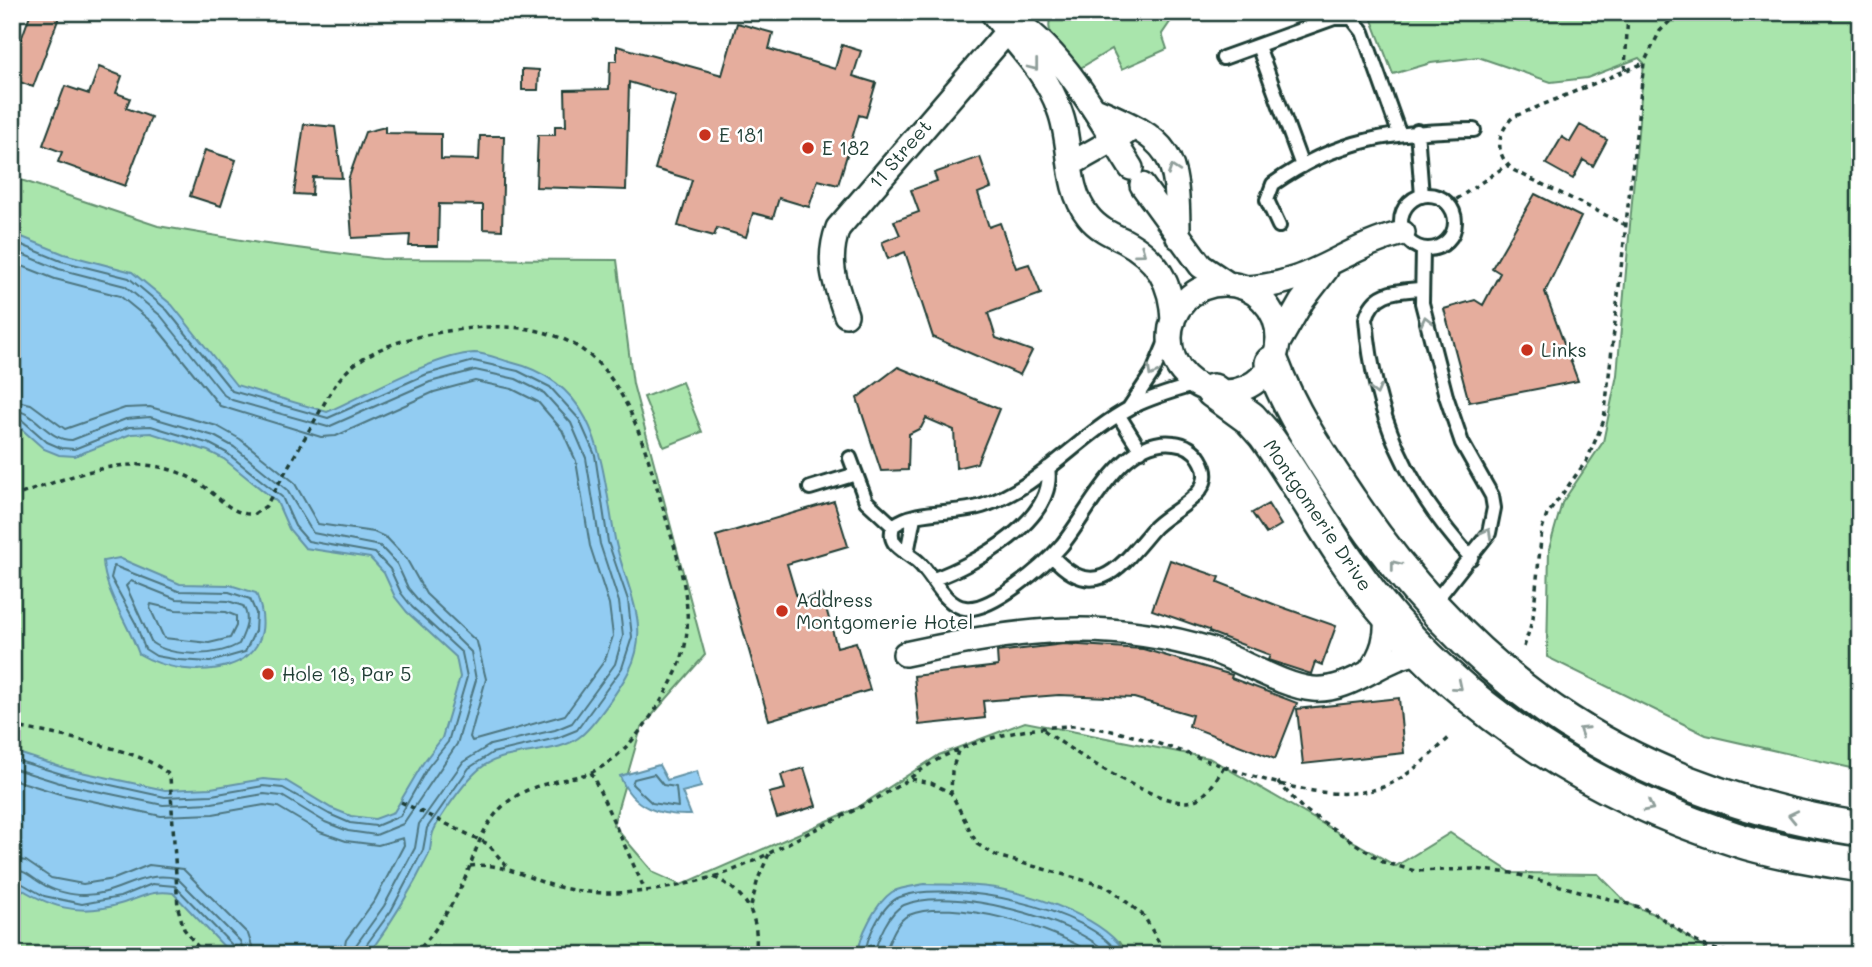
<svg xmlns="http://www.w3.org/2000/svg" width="1872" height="967" font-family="Mali,sans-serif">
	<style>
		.green { fill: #a9e5ac; stroke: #649170; stroke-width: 2 }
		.water { fill: #92ccf2; stroke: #6493a6; stroke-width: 2 }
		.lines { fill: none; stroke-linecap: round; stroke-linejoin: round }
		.shore { stroke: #4d7680; stroke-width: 2 }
		.building { fill: #e5ad9d; stroke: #1f3d34; stroke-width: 2 }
		.lane-casing { stroke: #1f3d34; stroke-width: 18 }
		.street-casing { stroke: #1f3d34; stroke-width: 28 }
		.secondary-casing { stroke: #1f3d34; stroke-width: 38 }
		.path { stroke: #1f3d34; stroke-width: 3.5; stroke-dasharray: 5 5; stroke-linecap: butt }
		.lane { stroke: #fff; stroke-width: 12 }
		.street { stroke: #fff; stroke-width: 23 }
		.secondary { stroke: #fff; stroke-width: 33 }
		.oneway { stroke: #8f9e9a }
		.poi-dot { fill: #c8321e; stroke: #fff; stroke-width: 2.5 }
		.labels { text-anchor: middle; stroke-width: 5; stroke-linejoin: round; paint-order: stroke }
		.poi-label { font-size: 19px; fill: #1f3d34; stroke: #fff; text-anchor: start }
		.street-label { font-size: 19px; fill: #1f3d34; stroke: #fff }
	</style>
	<rect width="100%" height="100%" fill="#fff"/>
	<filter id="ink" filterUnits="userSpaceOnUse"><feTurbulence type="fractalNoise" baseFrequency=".0143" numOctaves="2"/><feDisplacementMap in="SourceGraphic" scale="14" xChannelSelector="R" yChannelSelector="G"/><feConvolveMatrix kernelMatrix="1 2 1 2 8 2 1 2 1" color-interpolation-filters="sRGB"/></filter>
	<g filter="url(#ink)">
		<path class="green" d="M1053,12H1177L1162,34L1167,49L1122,69L1112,49L1077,70C1063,53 1040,35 1053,12Z
			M1369,12H1860V770L1706,735L1547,657L1549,549L1562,503L1603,442L1617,375L1644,63L1639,58L1587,78L1551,82L1478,57L1431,63L1393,74Z
			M12,177L158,226L259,243L381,259L617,260L633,384L705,655L641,728L613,825L654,873L681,885L857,808L939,755L1025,722L1209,758L1396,866L1450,833L1512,873L1598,874L1627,903L1658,916L1713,955H1127L1119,942L858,947V955H12Z
			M682,382L702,432L664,447L644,397Z"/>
		<path class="water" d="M12,233L64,254L132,272L172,305L236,385L327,412C365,395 435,355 474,353C485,353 499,359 510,362C601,384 601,464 615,539C624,585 653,624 629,671C621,687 595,724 582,735C555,759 502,744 474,774C462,786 441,815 434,830C430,838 432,848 428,856C411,891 391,923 368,955H232L173,893C149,890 142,898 120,904C78,917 48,907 12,883V751L67,769L165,790L211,788L263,779L286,781L331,808L351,816L375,819L394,812L423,763L442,738L460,677L456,657L407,612L395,597L384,573L370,558L305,548L289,529L277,502L224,459L208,451L151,433L131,434L75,456L59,455L44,449L18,426L12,425Z
			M119,558L180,584L230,585L256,593C289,675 189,684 139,654C128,623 105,593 103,561Z
			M659,765L667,780L697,771L701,787L682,792L691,815C659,816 632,808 620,776Z
			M925,884C949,885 976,884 1000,889C1040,897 1106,918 1127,955H858C859,936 876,903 892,892C901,887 915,886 925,884Z"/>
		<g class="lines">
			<path class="shore" d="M12,241L61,261L129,278L167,310L232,391L328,418L427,374L474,361L518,371L550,387L579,419L595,455L608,542L628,600L632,637L622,668L577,730L557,738L492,753L469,768L427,828L423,850L391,911L364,948L363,955
				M12,250L59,269L125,286L161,316L224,395L232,400L328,427L430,382L475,370L516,379L544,393L571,423L586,458L600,544L619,602L623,636L615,664L572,723L555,730L490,745L463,762L419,824L415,848L384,906L356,945L354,955
				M12,262L55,279L120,296L153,323L220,406L321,437L336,436L434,392L475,381L512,389L538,402L562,430L576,461L590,546L609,604L613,636L605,660L565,715L472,741L470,737L486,679L477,642L426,594L406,558L387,538L374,532L318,524L294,482L240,439L217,426L150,407L125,408L65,429L31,404L12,400
				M12,410C37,411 46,440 72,440L126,419L150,417L214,436L234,447L287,490L313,533L380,546L397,564L408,588L419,601L471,652L476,680L457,744L403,824L376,835L348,831L325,822L282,796L264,794L212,803L163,805L63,784L12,768
				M12,419L22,420L47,442L61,448L74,449L129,427L151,426L210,444L227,453L282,497L295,526L308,541L375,553L390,569L401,593L412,607L462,653L467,677L448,742L428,767L400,816L376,826L350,823L329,814L283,788L263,786L212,795L165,797L65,775L12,759
				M114,566L178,591L229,592L250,599L256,613L255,631L245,652L210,662L179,660L156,656L145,649L136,624L111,578Z
				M131,581L176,599L228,601L243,606C251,619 245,631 239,644C217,657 172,657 152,643L126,586Z
				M151,604L176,610L226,612L236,616V626L230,638L209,643L164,638L150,608Z
				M654,774L663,785L676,787L678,807L652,803L632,784L634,779Z
				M12,779L60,794L161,816L213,814L264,805L278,807L320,832L346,841L378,845L403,838L404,845L375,900L346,940L343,955
				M12,859L26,861L51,878L83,884L114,879L149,865L183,869L248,934L255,955
				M12,869C26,870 34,880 46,886C55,891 72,895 83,895C119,896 137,870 177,878L240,941L245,955
				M12,878L44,896L82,904L120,897L152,884L175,886L234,947L236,955
				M865,955C866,938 883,903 900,897C948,879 1093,908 1119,955
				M874,955C877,940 889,911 904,905C949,886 1076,918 1109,955
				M884,955C889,943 896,920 909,915C950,897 1059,928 1093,955"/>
		</g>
		<path class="building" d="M31,12H61L33,87L12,79V37L21,40Z
			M737,23L773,33L769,49L835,69L842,45L861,51L853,76L876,83L866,117L859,115L838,185L818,180L809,207L779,198L773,218L753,213L746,237L717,228L714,236L678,226L692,180L655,169L676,96L629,82L626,190L536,187L538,135H555V126H566L565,90L609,89L610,61H617V46L722,75Z
			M99,67L122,76L116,93L130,98L126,108L151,117L125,186L58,162L62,152L43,145L65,86L89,94Z
			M522,69L539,70L538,90H522Z
			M304,124L335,127L342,178L313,177L312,195L294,194Z
			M1580,125L1607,140L1593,166L1583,160L1573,179L1546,164L1562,137L1570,142Z
			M385,127V133L441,134V159L479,160L480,136H504L502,230L483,229V205L439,204L438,246H409L410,235L352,238L348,180L365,132Z
			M205,150L236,160L221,206L190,196Z
			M980,157L991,188L978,193L989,227L1000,223L1016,268L1029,264L1041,294L988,313L996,338L1032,351L1020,375L933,337L905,252L888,259L882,242L900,235L894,221L919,212L911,190L937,181L934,173Z
			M1535,194L1581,217L1545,292L1578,381L1469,402L1444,309L1475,300L1483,305L1500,273L1492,268Z
			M898,367L999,409L977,463L956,468L954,430L926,418L921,428L909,434L908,470L881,471L857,398Z
			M834,501L848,546L787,564L798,601L822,594L837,647L856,642L870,690L769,720L716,536Z
			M1268,504L1281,525L1266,534L1252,513Z
			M1170,560L1220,577L1218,582L1276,605L1336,626L1322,665L1315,662L1311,674L1268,660L1270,655L1209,632V630L1152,610Z
			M1064,644L1143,649L1232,675L1231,678L1297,703L1275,759L1189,726L1192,715L1134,698L1059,695L983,701L985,718L919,725L914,676L998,666L997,652Z
			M1399,698L1404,753L1303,764L1297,709Z
			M804,768L816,806L777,818L769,793L785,789L781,775Z"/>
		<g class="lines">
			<defs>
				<path id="lane" d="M1258,46L1302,166
					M1223,58L1334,18H1352L1363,32L1399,133
					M1417,131L1422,196
					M1401 222a27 27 0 1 1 54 0a27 27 0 1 1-54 0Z
					M1279,226L1267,200L1273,184C1337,138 1398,131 1474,130
					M1423,249L1422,303L1446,396L1462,443L1492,496L1494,508L1489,533L1433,604
					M1421,289C1396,291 1373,291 1366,319C1374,416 1406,486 1471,558
					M1129,408L1153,372L1170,332
					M1119,416L1141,451
					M850,458L866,501L893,526
					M810,488L856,474
					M907,553L914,517
					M1052,556C1096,605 1122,565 1152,530C1168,510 1222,494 1200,459C1195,450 1185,444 1174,443C1121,436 1089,513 1061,546C1045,565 991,612 965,608C943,605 933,574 917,561C903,549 887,546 893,526C916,508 955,515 982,506C1039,488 1078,436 1130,408C1150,397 1174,391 1196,384
					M934,579C975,564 1057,520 1048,468"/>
				<path id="street" d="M992,12C1015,44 1046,71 1059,109C1073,144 1064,186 1088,216C1097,228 1110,234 1123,240C1157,258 1172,283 1173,321
					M1006,15C1062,48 1097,115 1131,168
					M1093,108C1172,141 1178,151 1178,237
					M1071,164L1126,133
					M1142,185L1201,266L1228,284
					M1170 338a54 54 0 1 1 108 0a54 54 0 1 1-108 0Z
					M1245,288C1313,285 1341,248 1403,233
					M846,315C835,284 826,261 838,228L1024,12
					M1278,343L1302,301L1326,270
					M905,654C1013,631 1100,616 1209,649C1239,659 1284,687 1313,689C1353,692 1382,656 1422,652
					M1369,672C1383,654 1388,636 1386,613"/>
				<path id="secondary" d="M1272,363C1291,414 1320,456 1350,501C1477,689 1635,793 1860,829
					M1213,391L1250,418L1265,435C1305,490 1335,550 1378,603C1470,716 1597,795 1735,839C1775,852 1818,858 1860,865"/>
			</defs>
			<use href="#lane" class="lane-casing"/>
			<use href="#street" class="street-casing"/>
			<use href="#secondary" class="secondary-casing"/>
			<path class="path" d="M1371,19L1387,12
				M1625,70L1628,12
				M1448,205L1507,165
				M1626,225L1515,171C1494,156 1496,134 1513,117L1644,63
				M12,497C72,477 139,444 199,483C217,494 231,516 254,514L266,506C282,477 299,448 315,420C325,403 333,384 347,371C373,345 419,335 455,330C605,309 630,393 665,515C679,562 698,615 680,663C665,701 624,765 583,775C553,783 527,784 503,806C480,828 475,856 463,883C450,909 434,934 414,955
				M1524,647L1533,618L1542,529L1547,515L1587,460L1604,420L1644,63L1660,31L1679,12
				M12,726C50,734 146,749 170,776L178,908L184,929L204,955
				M1044,730C1069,750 1162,810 1192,801C1208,796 1216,780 1224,766
				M958,751L952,771L951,793L977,844L997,856L1108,887L1144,916L1166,955
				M591,772L645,890
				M911,779L931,783L951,793
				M1278,782L1302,808L1383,862L1415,871L1473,869L1512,873L1643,908C1664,917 1679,933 1699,943C1714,951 1730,952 1747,955
				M401,802L488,844L508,868
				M470,866C500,862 523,876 551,885C603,900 662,892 713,877C745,868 774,850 804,835C834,820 865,806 893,789C910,779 925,766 942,757C980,738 1028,727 1070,726C1164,726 1295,818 1383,787C1409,777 1430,755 1450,737
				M714,877C747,893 761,918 755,955
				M751,906L758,879L769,854"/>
			<use href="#lane" class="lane"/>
			<use href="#street" class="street"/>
			<use href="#secondary" class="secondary"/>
		</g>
		<defs><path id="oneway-chevron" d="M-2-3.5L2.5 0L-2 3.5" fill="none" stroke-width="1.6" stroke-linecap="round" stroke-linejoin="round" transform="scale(1.75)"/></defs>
		<g class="oneway">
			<use href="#oneway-chevron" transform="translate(1034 66) rotate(52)"/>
			<use href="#oneway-chevron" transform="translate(1173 170) rotate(-109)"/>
			<use href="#oneway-chevron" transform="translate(1141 252) rotate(36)"/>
			<use href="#oneway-chevron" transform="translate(1426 321) rotate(-104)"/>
			<use href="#oneway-chevron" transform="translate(1152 372) rotate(119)"/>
			<use href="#oneway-chevron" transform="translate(1376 390) rotate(76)"/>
			<use href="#oneway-chevron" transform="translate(1487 533) rotate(-61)"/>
			<use href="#oneway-chevron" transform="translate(1395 565) rotate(-128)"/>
			<use href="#oneway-chevron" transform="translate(1458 686) rotate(40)"/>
			<use href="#oneway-chevron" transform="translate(1583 731) rotate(-147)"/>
			<use href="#oneway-chevron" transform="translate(1649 807) rotate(26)"/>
			<use href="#oneway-chevron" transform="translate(1793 816) rotate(-167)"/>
		</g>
	</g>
	<g class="poi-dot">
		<circle cx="705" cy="135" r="7"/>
		<circle cx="808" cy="148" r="7"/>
		<circle cx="1527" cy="350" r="7"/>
		<circle cx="782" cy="611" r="7"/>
		<circle cx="268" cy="674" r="7"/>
	</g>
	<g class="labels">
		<g class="poi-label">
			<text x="719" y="142">E 181</text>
			<text x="822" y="155">E 182</text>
			<text x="1541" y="357">Links</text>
			<text x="796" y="607">Address<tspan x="796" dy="22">Montgomerie Hotel</tspan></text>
			<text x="282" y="681">Hole 18, Par 5</text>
		</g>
		<g class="street-label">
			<text transform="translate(900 154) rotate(-49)" y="7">11 Street</text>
			<text transform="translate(1318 515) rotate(56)" y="7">Montgomerie Drive</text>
		</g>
	</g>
	<rect width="1872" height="967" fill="none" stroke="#fff" stroke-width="42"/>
	<rect x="21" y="21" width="1830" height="925" fill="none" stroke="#1f3d34" stroke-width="2.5" filter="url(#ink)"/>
</svg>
